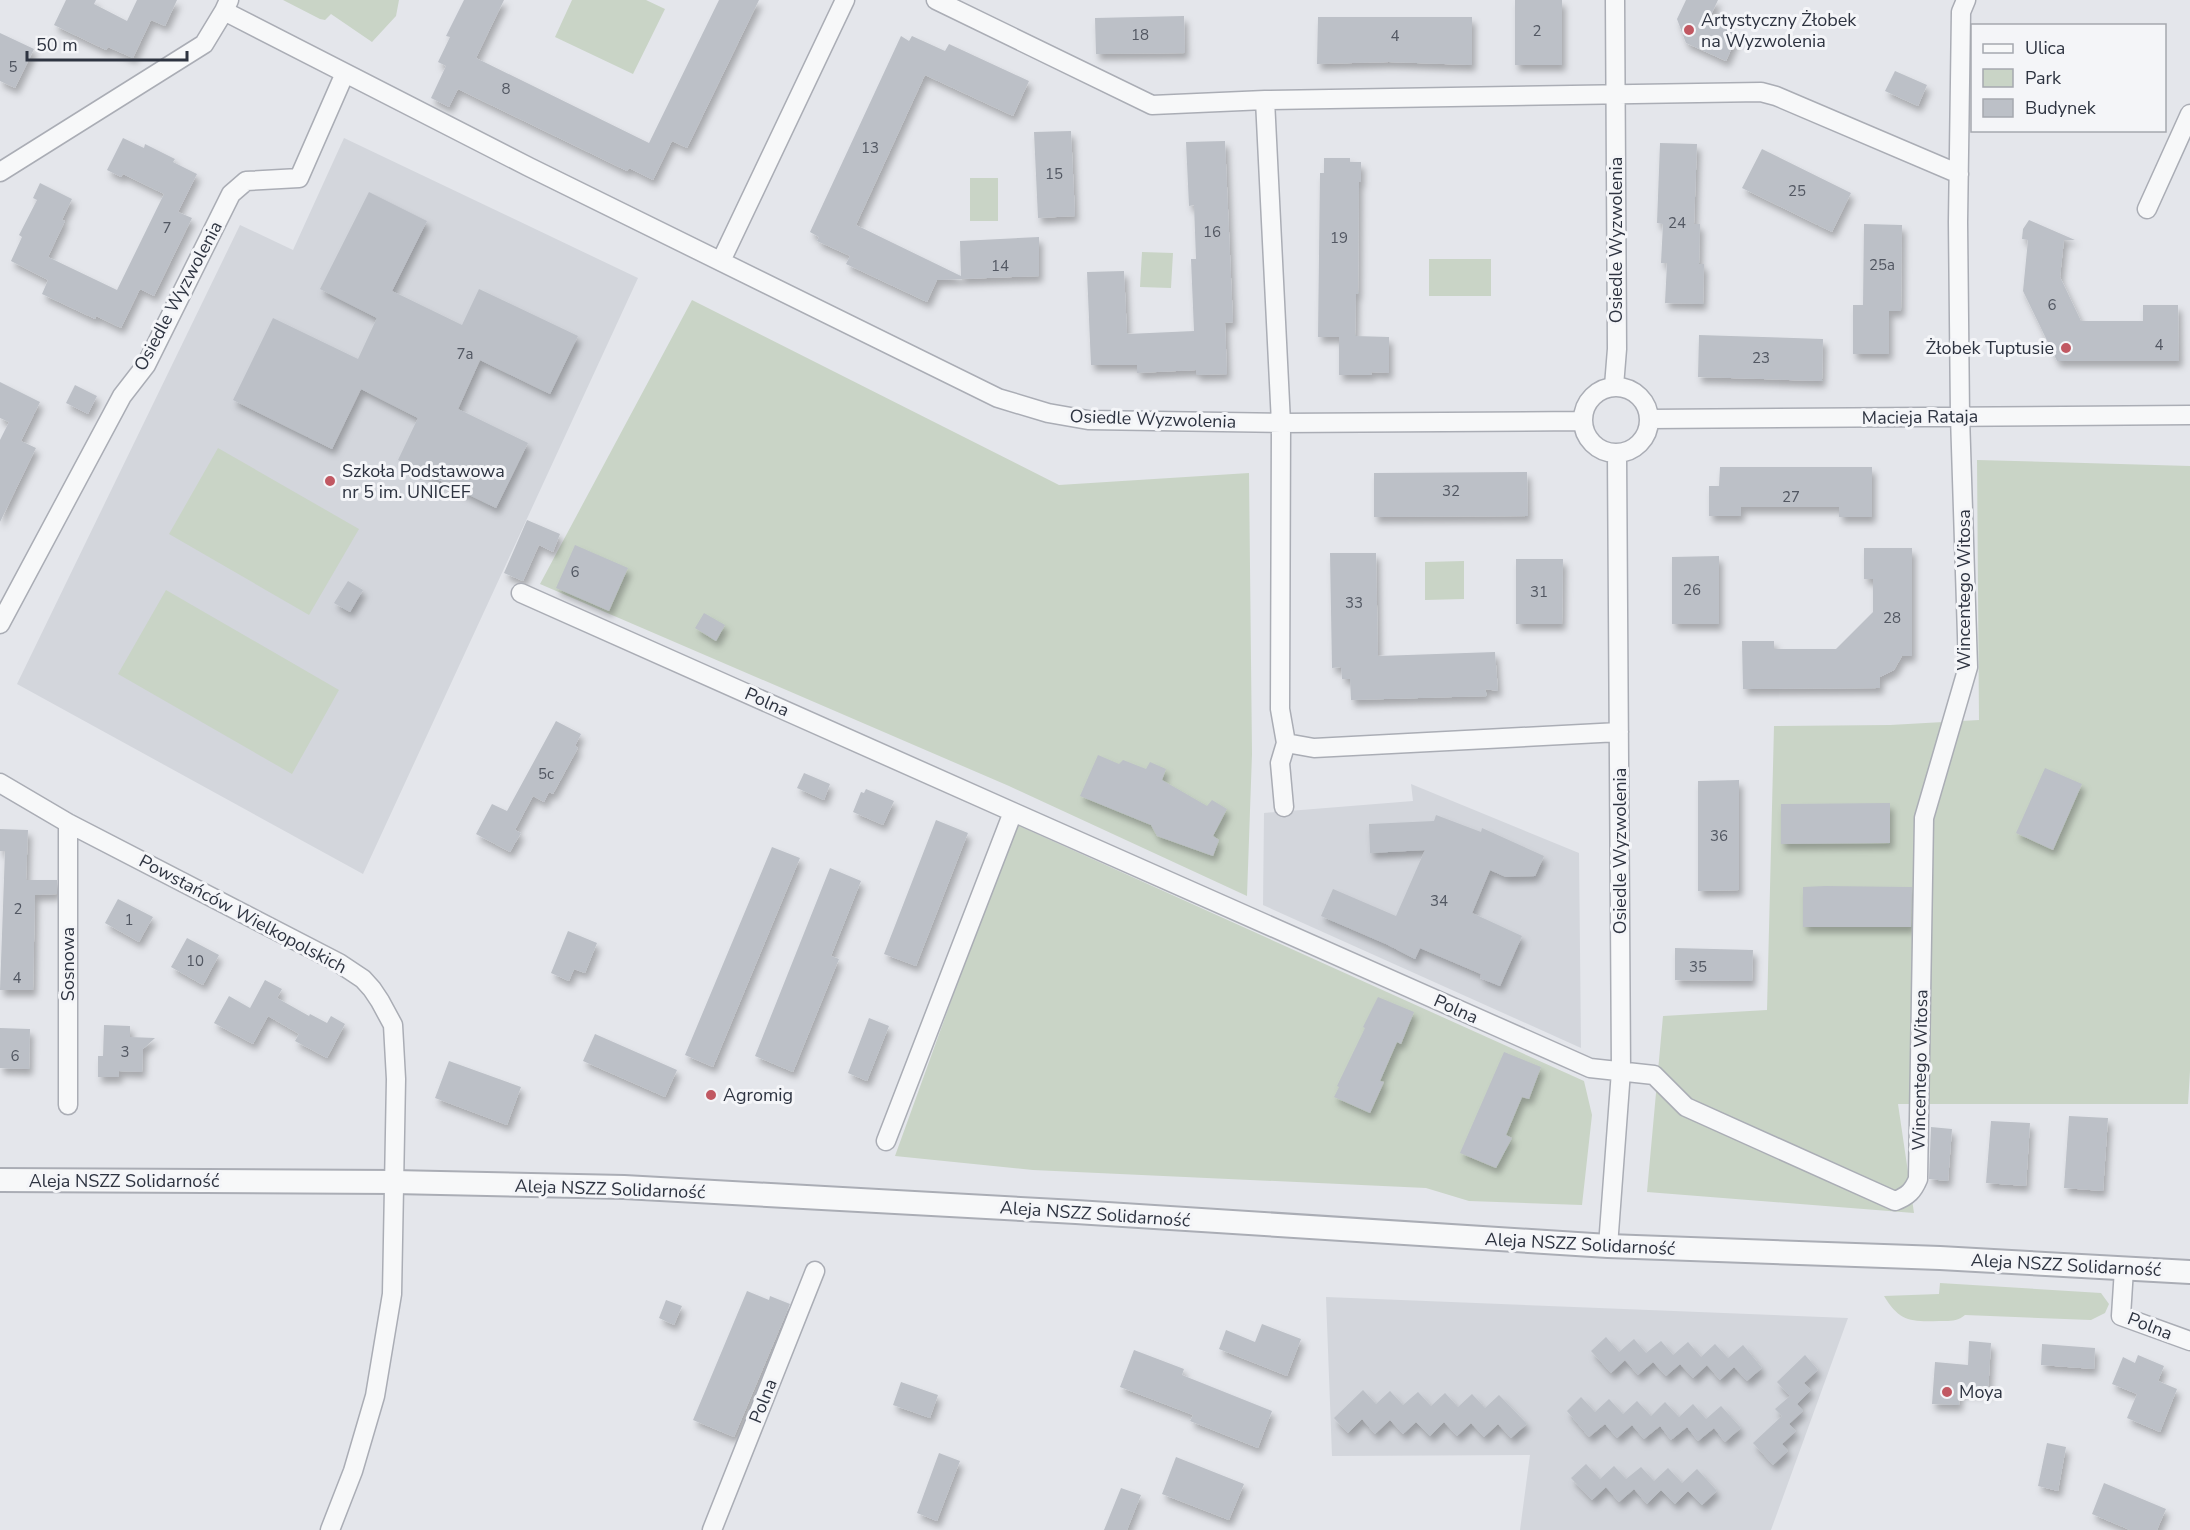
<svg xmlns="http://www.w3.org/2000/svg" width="2190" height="1530" font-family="'Nunito Sans',sans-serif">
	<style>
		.built { fill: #d3d6dc }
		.green { fill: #c9d4c6 }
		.building { fill: #bcc0c7; filter: url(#shadow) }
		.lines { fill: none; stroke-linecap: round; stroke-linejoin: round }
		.minor-casing { stroke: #aaadb5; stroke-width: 21 }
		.tertiary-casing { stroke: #aaadb5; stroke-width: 26 }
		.minor { stroke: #f7f8f9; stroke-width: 18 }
		.tertiary { stroke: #f7f8f9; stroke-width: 22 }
		.poi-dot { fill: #c15862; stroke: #f4f5f8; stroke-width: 2 }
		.labels { text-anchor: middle; stroke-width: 6; stroke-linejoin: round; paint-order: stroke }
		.number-label { font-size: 15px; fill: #525762 }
		.poi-label { font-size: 18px; fill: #2e3441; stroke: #f4f5f8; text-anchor: start }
		.street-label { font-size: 18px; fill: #2e3441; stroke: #f4f5f8 }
	</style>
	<defs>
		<filter id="shadow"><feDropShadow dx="3.5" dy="6" stdDeviation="3" flood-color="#0004"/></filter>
	</defs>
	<rect width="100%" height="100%" fill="#e4e6eb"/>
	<path class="built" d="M344,138L638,278L363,874L17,684L240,225L293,250Z
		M1411,784L1579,853L1581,1048L1263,905L1264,813L1413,801Z
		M1326,1297L1848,1318L1771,1530H1520L1530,1455L1332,1456Z"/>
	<path class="green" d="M283,0H399L396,16L372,42L331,14L325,20L320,19Z
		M572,0H646L665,9L633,74L555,37Z
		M970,178H998V221H970Z
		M1142,252L1173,253L1171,288L1140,287Z
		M1429,259H1491V296H1429Z
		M692,300L1059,485L1249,473L1252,754L1247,896L1009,786L540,584Z
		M218,448L359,529L309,615L169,534Z
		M1977,460L2190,466V1071L2188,1104H1898L1914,1213L1647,1192L1663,1016L1767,1010L1774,726L1890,725L1979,720Z
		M1464,561V599L1425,600V562Z
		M166,590L339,690L292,774L118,674Z
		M1015,824L1584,1081L1592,1115L1582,1205L1469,1201L1426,1188L1033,1170L895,1156Z
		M1940,1283L2101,1293L2109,1304L2105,1313L2091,1320L1965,1315C1957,1322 1949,1321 1939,1321C1910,1322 1899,1321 1884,1296L1939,1294Z"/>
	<path class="building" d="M66,0H96L94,4L127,21L137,0H177L165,26L151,20L133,58L108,47L106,50L54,25Z
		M464,0H504L476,58L649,143L719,0H759L687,148L672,141L653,180L629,168L627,171L458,89L449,107L431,98L446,66L438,62L450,37L446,36Z
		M1515,0H1562V65H1515Z
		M1686,0H1718L1708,21L1738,34L1726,61L1686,43L1677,19Z
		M1184,16L1185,53L1096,54L1095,18Z
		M1318,17H1472V65L1389,62L1317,64Z
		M0,33L34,49L15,88L0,81Z
		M901,36L909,41L912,36L945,51L949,44L1029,81L1013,116L925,75L856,225L961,276L960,241L1039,237V276L937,280L927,302L846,264L850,256L817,241L819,237L810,232Z
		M1895,71L1927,85L1918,106L1885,91Z
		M1071,131L1075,216L1038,218L1034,132Z
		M123,138L144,148L145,144L175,159L173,162L197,174L178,212L192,218L154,296L140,289L121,328L96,316L95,319L42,294L48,280L11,261L22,237L19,235L37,200L33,198L40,183L72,199L62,220L65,221L48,257L117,290L164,194L123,174L121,177L107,170Z
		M1225,141L1233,322L1225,323L1227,374L1196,375V370L1137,373V365H1091L1087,272L1124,271L1127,334L1194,331L1191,259H1196L1194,205L1189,206L1186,142Z
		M1660,143L1697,144L1694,224H1700L1699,264H1704L1703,304L1665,303L1667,263H1661L1663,224L1657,223Z
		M1762,149L1851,193L1832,232L1742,188Z
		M1324,158H1350V162H1361V182H1359L1358,294H1356L1355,336L1389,337V373L1371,372L1372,375H1339V337H1318L1320,173H1324Z
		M369,192L427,221L392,291L462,325L479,289L578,336L550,394L480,360L458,409L528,443L496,508L398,460L418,418L361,389L332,449L233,400L273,318L358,359L377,318L320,289Z
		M2029,220L2075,240H2064L2060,277L2081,321H2143V305H2178L2179,361H2057L2023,291L2028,240L2022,239L2023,229Z
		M1864,224L1902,225L1901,311H1889V354H1853V305H1863Z
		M1699,335L1823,339L1822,381L1698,377Z
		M0,382L40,402L21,441L36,448L0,522V440L9,422L0,418Z
		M75,385L97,396L88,414L66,403Z
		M1720,467H1872V517H1839V507H1741V516H1709V486H1719Z
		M1527,472L1528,516L1374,517V473Z
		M527,520L560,534L553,552L539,545L523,581L504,573Z
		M575,545L628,568L609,611L556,588Z
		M1864,548H1912V656H1902L1894,670L1880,677V688L1743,689L1742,641H1774V649H1836L1873,612V579H1864Z
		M1330,553H1376L1378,656L1495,652L1498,691L1485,689L1487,696L1351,700L1350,679H1342L1341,667L1332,668Z
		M1719,556V624H1672V557Z
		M1516,559H1563L1562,624H1516Z
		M348,581L363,590L350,612L334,603Z
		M704,613L725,625L716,641L695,628Z
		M556,721L581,734L575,746L578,748L553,794L549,792L544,802L533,796L515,830L521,833L510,852L476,834L492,804L507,811Z
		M1098,755L1119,764L1123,760L1146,769L1150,762L1166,769L1162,780L1207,806L1212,800L1227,809L1213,836L1219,840L1213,856L1157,836L1151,825L1080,796Z
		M2045,768L2082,784L2053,850L2016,833Z
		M804,773L830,784L824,800L797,788Z
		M1739,780V890L1698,891V781Z
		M866,789L894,801L883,825L853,812L861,792L864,793Z
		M1890,803V843L1781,844V804Z
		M1436,815L1481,832L1482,828L1544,856L1535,876L1506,877L1490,870L1472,913L1522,936L1500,986L1480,978L1481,974L1420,948L1415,959L1386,944L1321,916L1333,889L1396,916L1425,850L1370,853L1369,824L1434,821Z
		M936,820L968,833L916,966L884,954Z
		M0,829L28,830L26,880H57V894L35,895L33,990H0L5,851H0Z
		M772,847L800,858L713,1067L685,1055Z
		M830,868L861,881L831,956L839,959L793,1072L755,1056Z
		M1825,886L1912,887L1911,927H1803V887Z
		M118,899L153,917L139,942L105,923Z
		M568,931L597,943L585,973L574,969L569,981L551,973Z
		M187,938L219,955L203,985L171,967Z
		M1675,948L1753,950L1752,981L1675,980Z
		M265,980L282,989L277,998L309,1016L310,1014L327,1023L331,1016L345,1024L327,1058L295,1041L299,1034L268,1016L253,1044L214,1023L229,996L250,1008Z
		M1378,997L1414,1012L1401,1044L1397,1042L1380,1081L1384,1082L1370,1113L1334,1097L1339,1087L1337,1086L1365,1028L1363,1027Z
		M869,1018L889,1026L867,1081L848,1073Z
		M104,1025L130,1026V1037L155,1038L143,1049L142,1072L119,1071V1077H98V1056H103Z
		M0,1028L30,1029L29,1069L0,1068Z
		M595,1034L677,1070L665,1097L583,1061Z
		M1504,1052L1541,1067L1529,1099L1522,1097L1506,1135L1512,1138L1496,1168L1460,1153Z
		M449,1061L521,1087L507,1125L435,1098Z
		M2069,1116L2108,1118L2103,1191L2064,1188Z
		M1991,1121L2030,1123L2026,1186L1986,1183Z
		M1931,1127L1952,1129L1948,1181L1929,1179Z
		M747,1291L769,1300L770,1296L790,1304L734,1437L693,1420Z
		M666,1300L682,1306L674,1325L659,1318Z
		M1262,1324L1301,1339L1287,1376L1219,1349L1226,1330L1255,1342Z
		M1606,1337L1619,1352L1634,1339L1646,1353L1661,1341L1673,1355L1688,1342L1701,1357L1715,1344L1728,1358L1743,1345L1762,1368L1747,1381L1734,1367L1720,1380L1707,1365L1693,1378L1680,1364L1666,1376L1653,1362L1638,1375L1625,1360L1611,1373L1591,1351Z
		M1969,1341L1991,1343L1988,1393L1960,1391L1959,1405L1932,1404L1935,1362L1968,1365Z
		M2042,1344L2095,1348L2094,1369L2041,1365Z
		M1134,1350L1184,1369L1182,1375L1272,1411L1258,1448L1190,1421L1193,1415L1120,1387Z
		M1805,1355L1818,1370L1804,1383L1811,1390L1797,1404L1803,1411L1789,1424L1796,1431L1782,1444L1788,1451L1773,1465L1753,1443L1782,1416L1775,1409L1790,1396L1777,1382Z
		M2138,1355L2164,1366L2158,1381L2177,1389L2160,1432L2127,1418L2137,1394L2112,1384L2123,1357L2135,1363Z
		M901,1382L938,1395L930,1418L893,1405Z
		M1363,1390L1376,1404L1390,1391L1403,1405L1418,1392L1431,1406L1445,1393L1458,1407L1472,1394L1485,1408L1499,1395L1527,1424L1511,1438L1498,1424L1484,1437L1471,1423L1457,1436L1444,1422L1430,1436L1416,1422L1403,1434L1390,1420L1375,1434L1362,1419L1348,1433L1334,1418Z
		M1581,1397L1595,1412L1609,1399L1623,1414L1637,1401L1651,1416L1665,1402L1679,1417L1693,1404L1706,1419L1721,1406L1741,1428L1725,1442L1714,1428L1698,1441L1687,1427L1671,1440L1660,1426L1644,1439L1632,1425L1617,1438L1605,1424L1589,1437L1567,1411Z
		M2047,1443L2066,1447L2058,1491L2038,1486Z
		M939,1453L960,1461L937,1521L917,1513Z
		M1176,1457L1244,1484L1229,1520L1162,1494Z
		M1586,1464L1600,1479L1614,1466L1626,1479L1641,1467L1654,1481L1668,1468L1682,1483L1697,1469L1717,1491L1702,1505L1688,1491L1675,1504L1661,1490L1647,1504L1634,1489L1619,1502L1606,1487L1592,1500L1571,1478Z
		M2104,1483L2166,1509L2157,1530H2130L2092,1514Z
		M1121,1488L1141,1495L1127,1530H1104Z"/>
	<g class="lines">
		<defs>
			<path id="minor" d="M229,0L224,11L529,167L998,398L1048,413L1088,420L1281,423L1583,421
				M936,0L1152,105L1265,100L1281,423L1280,709L1286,743L1314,748L1619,732
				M1265,100L1761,92L1776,96L1959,174
				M0,172L204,44L224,11
				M2147,209L2190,114
				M721,261L845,0
				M1614,386L1617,349L1615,0
				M1583 420a33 33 0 1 1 66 0a33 33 0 1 1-66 0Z
				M1650,419L2190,415
				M521,593L1013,812
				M0,624L122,396L146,365L231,194L246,181L299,178L345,73
				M0,783L68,823L339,963L363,979L372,989L380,1001L393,1025L396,1079L392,1294L375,1396L353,1471L330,1530
				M1284,807L1280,763L1286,743
				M68,823V1105
				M886,1141L1013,812L1590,1068L1654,1075L1686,1107L1895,1201C1908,1196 1913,1191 1918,1179L1924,818L1968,667L1960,416L1958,222L1961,12L1966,0
				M1608,1246L1621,1071L1617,454
				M2124,1269L2121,1316L2190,1341
				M712,1530L815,1271"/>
			<path id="tertiary" d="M0,1180L394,1182L624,1187L1076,1212L1608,1246L1940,1258L2190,1272"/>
		</defs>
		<use href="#minor" class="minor-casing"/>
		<use href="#tertiary" class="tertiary-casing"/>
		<use href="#minor" class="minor"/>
		<use href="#tertiary" class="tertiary"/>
	</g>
	<g class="poi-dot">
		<circle cx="1689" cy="30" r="6"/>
		<circle cx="2066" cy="348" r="6"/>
		<circle cx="330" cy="481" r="6"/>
		<circle cx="711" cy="1095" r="6"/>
		<circle cx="1947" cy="1392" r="6"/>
	</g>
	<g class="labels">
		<g class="number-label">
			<text x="1537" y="36">2</text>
			<text x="1140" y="40">18</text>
			<text x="1395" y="41">4</text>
			<text x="13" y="72">5</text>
			<text x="506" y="94">8</text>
			<text x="870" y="153">13</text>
			<text x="1054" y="179">15</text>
			<text x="1797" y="196">25</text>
			<text x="1677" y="228">24</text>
			<text x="167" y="233">7</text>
			<text x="1212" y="237">16</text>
			<text x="1339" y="243">19</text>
			<text x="1882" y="270">25a</text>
			<text x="1000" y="271">14</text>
			<text x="2052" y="310">6</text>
			<text x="2159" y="350">4</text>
			<text x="465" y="359">7a</text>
			<text x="1761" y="363">23</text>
			<text x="1451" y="496">32</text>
			<text x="1791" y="502">27</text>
			<text x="575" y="577">6</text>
			<text x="1692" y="595">26</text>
			<text x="1539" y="597">31</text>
			<text x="1354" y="608">33</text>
			<text x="1892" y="623">28</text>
			<text x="546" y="779">5c</text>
			<text x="1719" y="841">36</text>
			<text x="1439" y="906">34</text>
			<text x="18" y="914">2</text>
			<text x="129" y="925">1</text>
			<text x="195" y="966">10</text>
			<text x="1698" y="972">35</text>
			<text x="17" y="983">4</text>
			<text x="125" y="1057">3</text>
			<text x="15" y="1061">6</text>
		</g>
		<g class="poi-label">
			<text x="1701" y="26">Artystyczny Żłobek<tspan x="1701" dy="21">na Wyzwolenia</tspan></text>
			<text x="2054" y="354" text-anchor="end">Żłobek Tuptusie</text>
			<text x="342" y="477">Szkoła Podstawowa<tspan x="342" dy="21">nr 5 im. UNICEF</tspan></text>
			<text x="723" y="1101">Agromig</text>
			<text x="1959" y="1398">Moya</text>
		</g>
		<g class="street-label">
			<text transform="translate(1616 240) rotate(-90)" y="6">Osiedle Wyzwolenia</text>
			<text transform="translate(178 296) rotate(-62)" y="6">Osiedle Wyzwolenia</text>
			<text transform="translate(1920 417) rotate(-1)" y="6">Macieja Rataja</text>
			<text transform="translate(1153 419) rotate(2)" y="6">Osiedle Wyzwolenia</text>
			<text transform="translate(1964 590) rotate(-90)" y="6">Wincentego Witosa</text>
			<text transform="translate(767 702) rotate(24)" y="6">Polna</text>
			<text transform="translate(1620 851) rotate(-90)" y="6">Osiedle Wyzwolenia</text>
			<text transform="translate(243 914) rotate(28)" y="6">Powstańców Wielkopolskich</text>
			<text transform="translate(68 964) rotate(-90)" y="6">Sosnowa</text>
			<text transform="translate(1456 1009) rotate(24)" y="6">Polna</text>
			<text transform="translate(1920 1070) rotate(-89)" y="6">Wincentego Witosa</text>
			<text x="124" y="1187">Aleja NSZZ Solidarność</text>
			<text transform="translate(610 1189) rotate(2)" y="6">Aleja NSZZ Solidarność</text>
			<text transform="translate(1095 1214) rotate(4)" y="6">Aleja NSZZ Solidarność</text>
			<text transform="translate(1580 1244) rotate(3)" y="6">Aleja NSZZ Solidarność</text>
			<text transform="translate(2066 1265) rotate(3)" y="6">Aleja NSZZ Solidarność</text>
			<text transform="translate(2150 1326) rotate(21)" y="6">Polna</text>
			<text transform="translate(763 1401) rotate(-68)" y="6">Polna</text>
		</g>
	</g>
	<rect x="1971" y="24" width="195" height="108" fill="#f4f5f8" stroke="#a5a8af" stroke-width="1.5"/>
	<rect x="1983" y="44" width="30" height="9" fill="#f7f8f9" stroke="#a5a8af" stroke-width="1.5"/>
	<text x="2025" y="54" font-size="18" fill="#2e3441">Ulica</text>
	<rect x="1983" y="69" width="30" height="18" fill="#c9d4c6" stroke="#a5a8af" stroke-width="1.5"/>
	<text x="2025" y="84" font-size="18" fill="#2e3441">Park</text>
	<rect x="1983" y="99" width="30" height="18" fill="#bcc0c7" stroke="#a5a8af" stroke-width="1.5"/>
	<text x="2025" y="114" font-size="18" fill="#2e3441">Budynek</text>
	<path d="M27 51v9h160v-9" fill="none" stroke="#2e3441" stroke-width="3"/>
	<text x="36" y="51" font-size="18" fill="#2e3441" stroke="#f4f5f8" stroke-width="4.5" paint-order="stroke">50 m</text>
</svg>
